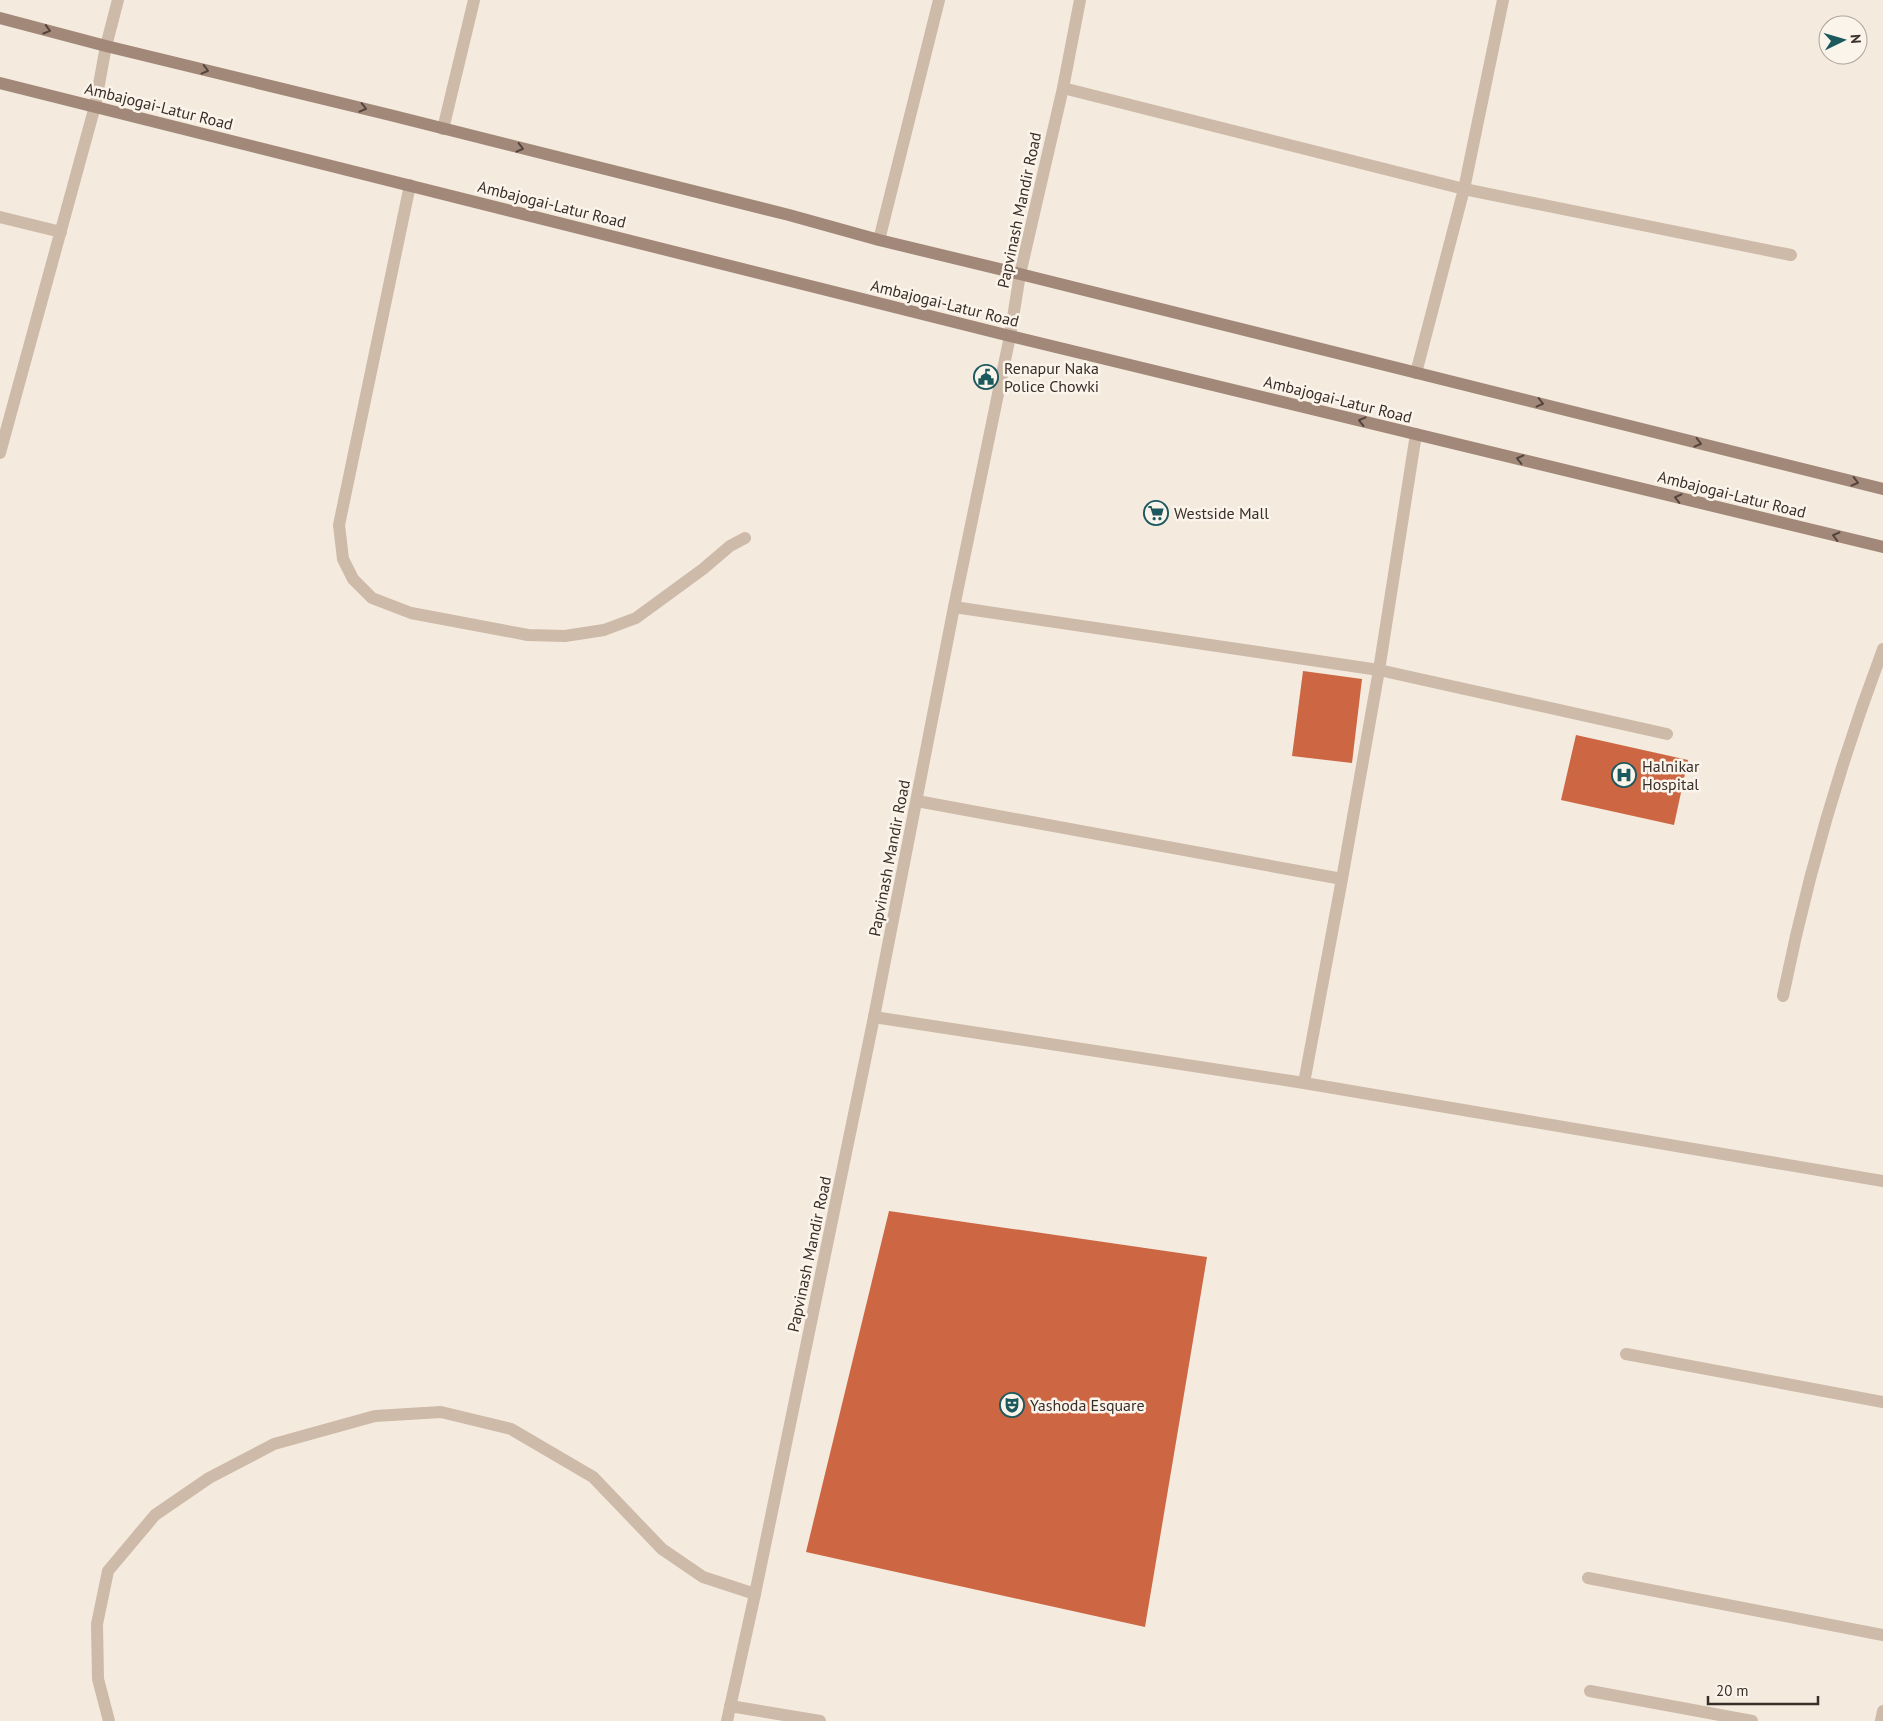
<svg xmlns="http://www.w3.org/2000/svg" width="1883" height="1721" font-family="'PT Sans',sans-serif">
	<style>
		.building { fill: #cd6643 }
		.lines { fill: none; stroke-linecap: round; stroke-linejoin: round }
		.service { stroke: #cdbaa8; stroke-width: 12 }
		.minor { stroke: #cdbaa8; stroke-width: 12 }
		.tertiary { stroke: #cdbaa8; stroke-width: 12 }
		.secondary { stroke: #a18879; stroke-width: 12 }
		.oneway { stroke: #54443d }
		.labels { text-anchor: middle; stroke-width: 5; stroke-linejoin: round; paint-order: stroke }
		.street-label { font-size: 16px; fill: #3a2e29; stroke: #fbf4eb }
		.poi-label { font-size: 16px; fill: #3a2e29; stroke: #fbf4eb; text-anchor: start }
	</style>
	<rect width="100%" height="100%" fill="#f4eade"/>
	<path class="building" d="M1303,671L1362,679L1352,763L1292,756Z
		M1576,735L1688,760L1674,825L1561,800Z
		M889,1211L1207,1257L1145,1627L806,1552Z"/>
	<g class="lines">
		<path class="service" d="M410,185L339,525L343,559L353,579L372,598L411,613L528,635L565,636L604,630L636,618L703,569L730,546L745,538
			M0,217L61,232
			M0,453L95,106L106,46
			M1783,996C1807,877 1840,763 1883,649
			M730,1706L820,1721
			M109,1721L98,1679L97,1624L108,1571L155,1515L209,1478L274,1444L375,1416L441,1412L511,1429L593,1477L662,1549L703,1577L755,1594"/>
		<path class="minor" d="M106,46L118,0
			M1063,88L1464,189L1791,255
			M443,129L474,0
			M879,240L939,0
			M1416,373L1464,189L1503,0
			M1416,434L1379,670L1667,734
			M954,607L1379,670L1342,879L1304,1083
			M917,801L1342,879
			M874,1017L1304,1083L1883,1181
			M1626,1354L1883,1402
			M1588,1578L1883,1635
			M1590,1691L1752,1721
			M1881,1721L1883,1711"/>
		<path class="tertiary" d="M727,1721L755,1594L874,1017L954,607L1010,336L1020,274L1063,88L1080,0"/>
		<path class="secondary" d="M0,18L106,46L390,115L789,215L879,240L1020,274L1883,489
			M0,83L1010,336L1883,547"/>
	</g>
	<defs><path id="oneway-chevron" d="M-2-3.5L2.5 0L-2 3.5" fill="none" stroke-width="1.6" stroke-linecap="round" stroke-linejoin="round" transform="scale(1.25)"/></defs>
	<g class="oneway">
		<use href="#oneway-chevron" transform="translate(47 30) rotate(16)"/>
		<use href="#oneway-chevron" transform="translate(205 70) rotate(14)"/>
		<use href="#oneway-chevron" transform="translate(363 108) rotate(14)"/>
		<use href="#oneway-chevron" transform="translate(520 148) rotate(14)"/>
		<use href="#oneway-chevron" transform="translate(1540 403) rotate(14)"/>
		<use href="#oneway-chevron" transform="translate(1362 421) rotate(-166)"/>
		<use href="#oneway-chevron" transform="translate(1698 443) rotate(14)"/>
		<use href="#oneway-chevron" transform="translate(1520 459) rotate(-166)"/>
		<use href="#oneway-chevron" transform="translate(1855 482) rotate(14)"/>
		<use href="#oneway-chevron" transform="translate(1678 498) rotate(-166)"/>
		<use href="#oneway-chevron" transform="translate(1836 536) rotate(-166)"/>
	</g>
	<defs>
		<symbol id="civic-ring" viewBox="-11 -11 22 22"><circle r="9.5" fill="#fbf4eb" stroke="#1b595e" stroke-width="1.5"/><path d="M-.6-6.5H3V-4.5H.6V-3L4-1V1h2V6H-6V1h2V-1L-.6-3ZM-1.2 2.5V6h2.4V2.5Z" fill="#1b595e"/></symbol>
		<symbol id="supermarket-ring" viewBox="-11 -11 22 22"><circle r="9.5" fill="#fbf4eb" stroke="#1b595e" stroke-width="1.5"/><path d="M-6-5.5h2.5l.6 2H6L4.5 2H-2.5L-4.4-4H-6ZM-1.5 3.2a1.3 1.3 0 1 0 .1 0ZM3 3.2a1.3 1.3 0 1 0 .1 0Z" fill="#1b595e"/></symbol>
		<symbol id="hospital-ring" viewBox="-11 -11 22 22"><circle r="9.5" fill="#fbf4eb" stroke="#1b595e" stroke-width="1.5"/><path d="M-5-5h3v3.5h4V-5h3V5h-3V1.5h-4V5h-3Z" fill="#1b595e"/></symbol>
		<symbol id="theatre-ring" viewBox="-11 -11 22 22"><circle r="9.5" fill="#fbf4eb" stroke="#1b595e" stroke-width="1.5"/><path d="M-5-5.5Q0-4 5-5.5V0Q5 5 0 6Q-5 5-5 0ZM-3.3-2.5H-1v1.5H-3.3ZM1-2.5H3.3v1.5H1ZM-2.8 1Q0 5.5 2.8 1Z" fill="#1b595e"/></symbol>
	</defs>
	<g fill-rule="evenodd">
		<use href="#civic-ring" x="972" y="363" width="28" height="28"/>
		<use href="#supermarket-ring" x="1142" y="499" width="28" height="28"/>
		<use href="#hospital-ring" x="1610" y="761" width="28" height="28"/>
		<use href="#theatre-ring" x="998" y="1391" width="28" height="28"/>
	</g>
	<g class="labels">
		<g class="street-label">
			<text transform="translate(159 106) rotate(14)" y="6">Ambajogai-Latur Road</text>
			<text transform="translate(552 204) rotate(14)" y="6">Ambajogai-Latur Road</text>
			<text transform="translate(1019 210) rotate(-78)" y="6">Papvinash Mandir Road</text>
			<text transform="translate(945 303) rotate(14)" y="6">Ambajogai-Latur Road</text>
			<text transform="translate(1338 399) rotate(14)" y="6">Ambajogai-Latur Road</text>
			<text transform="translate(1732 494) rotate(14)" y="6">Ambajogai-Latur Road</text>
			<text transform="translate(889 858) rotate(-79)" y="6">Papvinash Mandir Road</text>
			<text transform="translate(809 1254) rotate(-78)" y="6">Papvinash Mandir Road</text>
		</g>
		<g class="poi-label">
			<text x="1004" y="374">Renapur Naka<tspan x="1004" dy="18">Police Chowki</tspan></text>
			<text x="1174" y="519">Westside Mall</text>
			<text x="1642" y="772">Halnikar<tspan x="1642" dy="18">Hospital</tspan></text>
			<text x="1030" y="1411">Yashoda Esquare</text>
		</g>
	</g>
	<g transform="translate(1843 40) rotate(85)"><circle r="24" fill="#fbf4eb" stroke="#aea59d"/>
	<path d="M0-4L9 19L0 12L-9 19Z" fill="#1b595e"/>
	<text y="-8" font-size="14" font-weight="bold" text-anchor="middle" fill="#3a2e29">N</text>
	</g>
	<path d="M1708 1696v8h110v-8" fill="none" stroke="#3a2e29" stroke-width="2.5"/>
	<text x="1716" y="1696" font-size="15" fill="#3a2e29" stroke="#fbf4eb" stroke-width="4" paint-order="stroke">20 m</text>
</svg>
